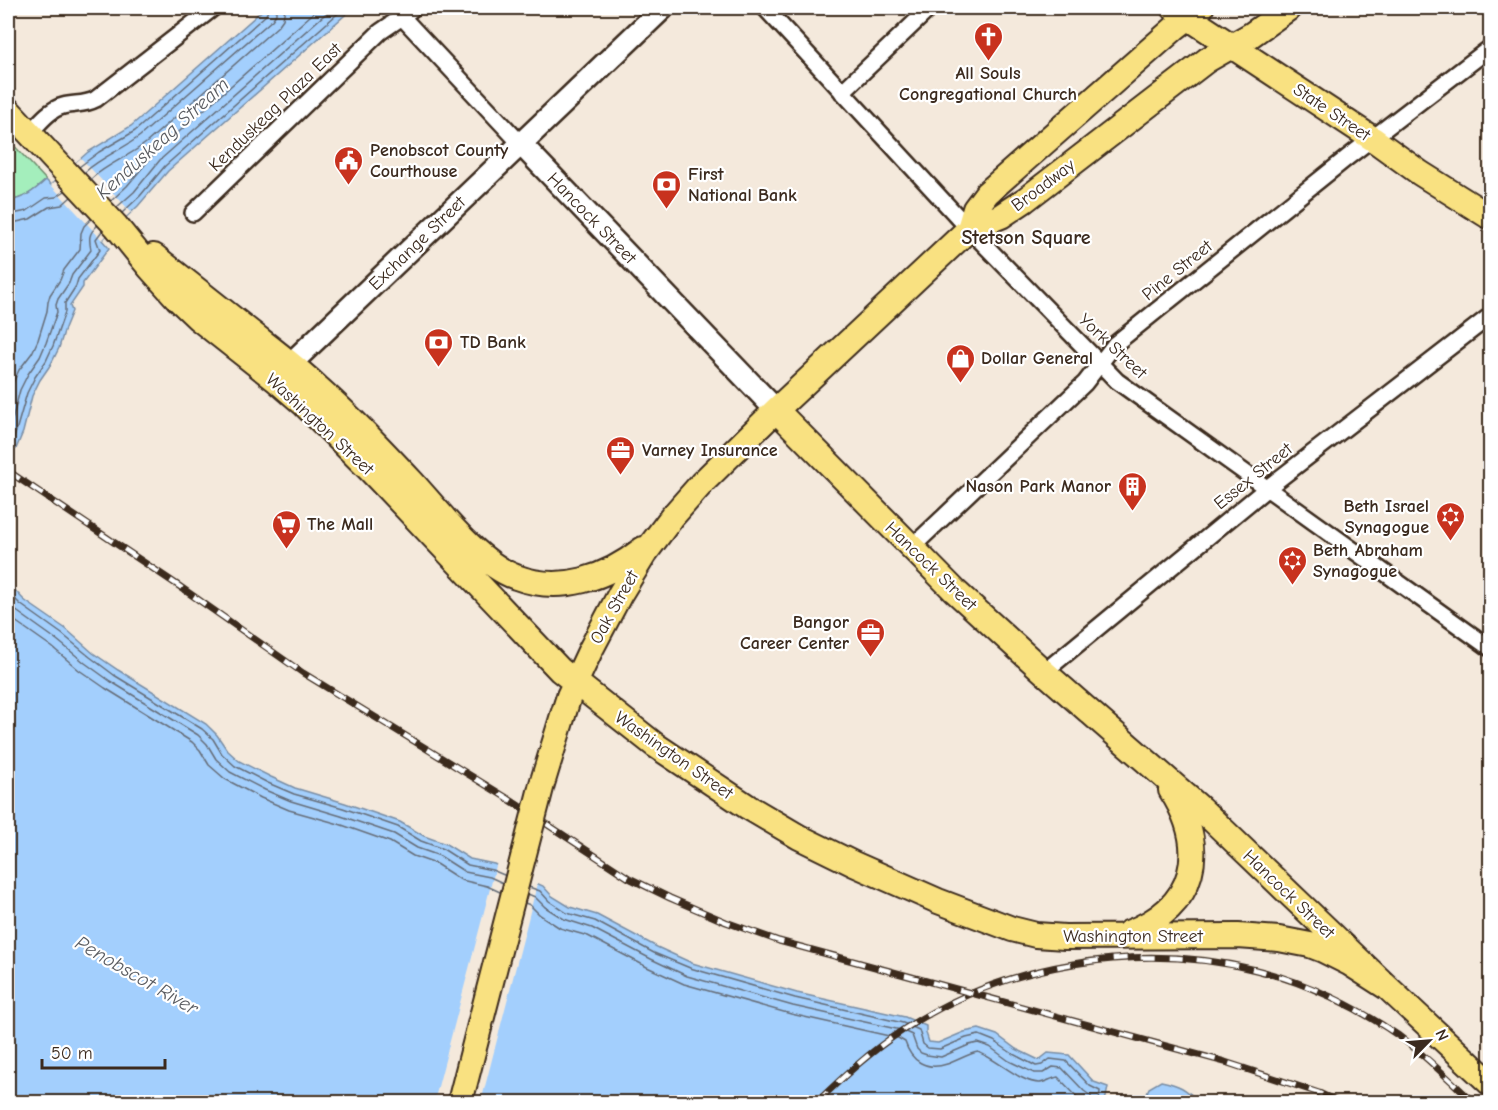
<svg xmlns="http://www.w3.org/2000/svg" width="1498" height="1110" font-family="'Comic Neue',sans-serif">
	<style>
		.green { fill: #a4eebc; stroke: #708c6d; stroke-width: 1.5 }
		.water { fill: #a3cffd; stroke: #798da4; stroke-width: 1.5 }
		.pier { fill: #f4e9dc }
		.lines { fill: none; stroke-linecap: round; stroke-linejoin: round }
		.shore { stroke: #656c77; stroke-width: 1.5 }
		.street-casing { stroke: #3b2a1e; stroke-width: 20 }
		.secondary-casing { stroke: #3b2a1e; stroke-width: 26 }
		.primary-casing { stroke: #3b2a1e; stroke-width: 28 }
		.street { stroke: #fff; stroke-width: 15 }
		.secondary { stroke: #fff; stroke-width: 21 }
		.primary { stroke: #f9e181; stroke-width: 24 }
		.rail-casing { stroke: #3b2a1e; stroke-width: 7 }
		.rail { stroke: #fff; stroke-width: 4.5; stroke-dasharray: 14; stroke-linecap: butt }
		.primary-bridge-casing { stroke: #3b2a1e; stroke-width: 28; stroke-linecap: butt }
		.primary-bridge { stroke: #f9e181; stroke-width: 24 }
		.labels { text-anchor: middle; stroke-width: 4.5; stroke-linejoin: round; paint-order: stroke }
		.poi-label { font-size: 18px; font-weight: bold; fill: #3b2a1e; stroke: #fff; text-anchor: start }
		.street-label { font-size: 18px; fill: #3b2a1e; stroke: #fff }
		.water-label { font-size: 20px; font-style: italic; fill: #5a5c61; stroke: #fff }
		.neighbourhood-label { font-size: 20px; font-weight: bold; fill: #3b2a1e; stroke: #fff }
	</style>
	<rect width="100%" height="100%" fill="#f4e9dc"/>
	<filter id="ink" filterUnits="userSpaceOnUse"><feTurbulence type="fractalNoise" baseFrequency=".0167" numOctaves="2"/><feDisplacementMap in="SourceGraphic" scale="12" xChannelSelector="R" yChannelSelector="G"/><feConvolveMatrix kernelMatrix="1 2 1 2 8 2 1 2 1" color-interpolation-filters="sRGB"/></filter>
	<g filter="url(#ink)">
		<path class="green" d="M8,139L46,180C34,191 24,199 8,201Z"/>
		<path class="water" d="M265,8H353L168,171L138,206L102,240L109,248L83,283V287L70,306L72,311L65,328L59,348L51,364L40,380L32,396L23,432L16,449L8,444V201C24,199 34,191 46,180L51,185L88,152L131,126Z
			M8,583L24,600L66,629L93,653L118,670L206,724L217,735L227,750L239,761L271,777L295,788L345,803L400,822L424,836L446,844L470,859L494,864L543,886L552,896L570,907L597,915L657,947L692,963L797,993L905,1017L926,1026V1033L929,1042L938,1043L964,1032L979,1029L997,1035L1016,1049L1039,1060L1048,1053L1069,1055L1094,1082L1108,1087L1105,1102H8Z
			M1161,1081C1179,1085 1186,1088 1198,1102H1143L1149,1088Z"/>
		<path class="pier" d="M81,158L131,212L102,240L51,185Z
			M497,862L538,881L481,1102H434Z"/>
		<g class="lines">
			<path class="shore" d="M79,167L99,152L135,131L266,15L269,8
				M85,172C101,157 122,150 140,136L272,20L276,14V8
				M91,179C107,164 128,157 146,143L278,26L283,19L285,8
				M111,201L127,186L154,154L319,8
				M117,207L134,192L160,160L332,8
				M122,213L140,196L165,166L344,8
				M8,215L27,211L46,198L56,197L65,191
				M8,224L30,219L49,207L62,205L71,197
				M8,402L11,387L19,370L32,353L38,340L47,311L48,302L50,295L60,280L64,270L80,249L81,233L84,226L91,219
				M8,432L10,428L20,390L28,374L40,357L46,343L57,312L56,305L58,299L69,283L72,275L91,250C89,239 88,234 97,226
				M8,439L14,438L27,393L35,377L46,361L53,346L65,312V303L76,286L78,279L100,250L96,239L102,231
				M8,592L20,604L62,634L90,657L114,675L202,729L213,739L222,754L235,766L268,783L294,794L343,808L398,827L421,841L443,849L468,865L492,870L504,875
				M8,603L15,610L57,640L85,663L110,681L198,735L207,744L216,759L230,772L265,790L291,801L341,816L394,834L417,848L440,856L465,872L490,877L503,883
				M8,616L52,647L79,670L105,688L192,742L200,750L209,765L225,779L261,798L289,810L339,824L390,842L413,856L436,864L461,880L487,886L500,892
				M529,887L540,891L549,901L567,913L595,921L654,953L690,968L795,998L903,1023L919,1030L923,1044L928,1048L940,1049L966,1038L979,1035L994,1041L1013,1054L1036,1066L1042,1065L1050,1059L1066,1061L1090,1086L1100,1091L1099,1102
				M528,894L535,897L545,907L564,919L592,928L651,959L687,976L793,1006L901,1030L912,1035L917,1049L921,1053L927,1055L941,1057L969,1045L978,1043L990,1047L1009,1061L1034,1073H1043L1053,1067L1062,1068L1084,1091L1091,1096V1102
				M525,903L530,905L540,915L560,928L588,936L647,967L684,984L791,1014L898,1038L905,1042C911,1061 926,1071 947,1064C957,1061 967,1054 978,1052C997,1059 1020,1083 1040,1083C1046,1082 1052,1078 1058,1077L1082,1102"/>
			<defs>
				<path id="street" d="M765,8L969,229L1117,381L1490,648
					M402,17L520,143
					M842,92L930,8
					M30,133C39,123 50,109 63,106C75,103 85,105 96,99L213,8
					M193,213L380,32L402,17L413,8
					M911,548L1085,383L1115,344L1348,157L1490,48
					M1044,672L1266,489L1490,316"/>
				<path id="secondary" d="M520,143L776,410
					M280,374L663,8"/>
				<path id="primary" d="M1174,8L1373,139L1420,173L1490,217
					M8,110L116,226L150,268L177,298L198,318L275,379L305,405L370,470L560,670L655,745L748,807L799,837L854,864L938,901L1012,929L1036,935L1065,937L1238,936L1279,939L1310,945L1323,950L1349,963L1388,988
					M969,229L975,209L987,193L1176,27L1201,8
					M154,256C186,281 218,307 250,332C273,350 296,367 317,387C351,417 382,450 413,483C440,513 479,564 516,577C561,594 607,578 643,549
					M776,410L955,591L1044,672L1200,808L1388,988L1490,1083
					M563,715L569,696L590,651L620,594L645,553L672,517L702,483L776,410L969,229L1001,216L1025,200L1207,60L1251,35L1289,8
					M1128,933C1197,907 1209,849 1171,790"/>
			</defs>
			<use href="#street" class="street-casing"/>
			<use href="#secondary" class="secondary-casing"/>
			<use href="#primary" class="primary-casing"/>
			<use href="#street" class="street"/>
			<use href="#secondary" class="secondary"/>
			<use href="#primary" class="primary"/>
			<defs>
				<path id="rail" d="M8,471L179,586L303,673L507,798L629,878L670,898L726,922L779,941L1225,1062L1319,1093L1338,1102
					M817,1102C844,1076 871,1051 903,1030C1004,963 1138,941 1256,970C1306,982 1357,1007 1399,1036C1426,1056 1449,1079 1473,1102"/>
			</defs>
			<use href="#rail" class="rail-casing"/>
			<use href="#rail" class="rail"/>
			<defs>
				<path id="primary-bridge" d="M460,1102L542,784L563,715"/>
			</defs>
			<use href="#primary-bridge" class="primary-bridge-casing"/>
			<use href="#primary-bridge" class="primary-bridge"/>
		</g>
	</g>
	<defs>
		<symbol id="church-pin" viewBox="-11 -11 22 30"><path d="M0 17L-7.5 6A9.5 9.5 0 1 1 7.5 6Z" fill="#c8321e" stroke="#fff"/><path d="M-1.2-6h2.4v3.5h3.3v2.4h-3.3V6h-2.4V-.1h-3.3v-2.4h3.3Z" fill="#fff"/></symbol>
		<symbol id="civic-pin" viewBox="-11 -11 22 30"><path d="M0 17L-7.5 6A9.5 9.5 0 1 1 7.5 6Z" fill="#c8321e" stroke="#fff"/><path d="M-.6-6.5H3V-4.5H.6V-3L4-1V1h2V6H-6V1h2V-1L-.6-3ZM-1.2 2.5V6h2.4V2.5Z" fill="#fff"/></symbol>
		<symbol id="bank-pin" viewBox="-11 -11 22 30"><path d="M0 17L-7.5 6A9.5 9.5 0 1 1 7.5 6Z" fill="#c8321e" stroke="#fff"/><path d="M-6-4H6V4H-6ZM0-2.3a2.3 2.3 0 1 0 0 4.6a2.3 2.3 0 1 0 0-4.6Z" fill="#fff"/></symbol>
		<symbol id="shop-pin" viewBox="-11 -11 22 30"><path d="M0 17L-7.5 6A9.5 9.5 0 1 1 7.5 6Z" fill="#c8321e" stroke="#fff"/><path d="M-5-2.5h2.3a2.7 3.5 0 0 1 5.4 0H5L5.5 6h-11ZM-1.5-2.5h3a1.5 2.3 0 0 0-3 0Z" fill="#fff"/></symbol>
		<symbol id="office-pin" viewBox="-11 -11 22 30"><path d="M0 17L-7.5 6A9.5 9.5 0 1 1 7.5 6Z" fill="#c8321e" stroke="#fff"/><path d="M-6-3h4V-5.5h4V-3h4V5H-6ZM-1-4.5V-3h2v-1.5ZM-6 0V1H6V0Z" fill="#fff"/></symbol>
		<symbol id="building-pin" viewBox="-11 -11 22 30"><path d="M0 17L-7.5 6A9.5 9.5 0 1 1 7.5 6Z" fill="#c8321e" stroke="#fff"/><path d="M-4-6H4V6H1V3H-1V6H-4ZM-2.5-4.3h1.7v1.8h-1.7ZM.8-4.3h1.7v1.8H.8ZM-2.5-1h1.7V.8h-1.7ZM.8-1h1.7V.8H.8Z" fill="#fff"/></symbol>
		<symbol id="synagogue-pin" viewBox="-11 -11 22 30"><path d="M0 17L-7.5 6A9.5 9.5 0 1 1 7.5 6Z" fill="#c8321e" stroke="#fff"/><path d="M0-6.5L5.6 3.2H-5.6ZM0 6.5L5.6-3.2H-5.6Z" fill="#fff"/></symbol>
		<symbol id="supermarket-pin" viewBox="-11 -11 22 30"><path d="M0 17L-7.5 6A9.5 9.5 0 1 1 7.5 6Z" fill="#c8321e" stroke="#fff"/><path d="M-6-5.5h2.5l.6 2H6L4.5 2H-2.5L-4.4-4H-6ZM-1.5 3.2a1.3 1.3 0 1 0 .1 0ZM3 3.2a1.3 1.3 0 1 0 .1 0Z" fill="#fff"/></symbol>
	</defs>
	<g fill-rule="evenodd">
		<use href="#church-pin" x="972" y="20" width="33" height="45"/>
		<use href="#civic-pin" x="332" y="144" width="33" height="45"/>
		<use href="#bank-pin" x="650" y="168" width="33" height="45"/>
		<use href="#bank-pin" x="422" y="326" width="33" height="45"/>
		<use href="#shop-pin" x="944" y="342" width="33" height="45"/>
		<use href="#office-pin" x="604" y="434" width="33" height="45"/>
		<use href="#building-pin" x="1116" y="470" width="33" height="45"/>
		<use href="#synagogue-pin" x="1434" y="500" width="33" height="45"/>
		<use href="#supermarket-pin" x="270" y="508" width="33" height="45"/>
		<use href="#synagogue-pin" x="1276" y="544" width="33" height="45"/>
		<use href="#office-pin" x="854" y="616" width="33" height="45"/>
	</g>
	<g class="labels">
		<g class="poi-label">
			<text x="988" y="79" text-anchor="middle">All Souls<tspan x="988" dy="21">Congregational Church</tspan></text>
			<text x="370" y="156">Penobscot County<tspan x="370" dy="21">Courthouse</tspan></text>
			<text x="688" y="180">First<tspan x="688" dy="21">National Bank</tspan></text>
			<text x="460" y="348">TD Bank</text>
			<text x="981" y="364">Dollar General</text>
			<text x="642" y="456">Varney Insurance</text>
			<text x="1111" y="492" text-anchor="end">Nason Park Manor</text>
			<text x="1429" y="512" text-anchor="end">Beth Israel<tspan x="1429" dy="21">Synagogue</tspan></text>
			<text x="307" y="530">The Mall</text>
			<text x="1313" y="556">Beth Abraham<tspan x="1313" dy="21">Synagogue</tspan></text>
			<text x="849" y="628" text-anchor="end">Bangor<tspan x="849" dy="21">Career Center</tspan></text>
		</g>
		<g class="street-label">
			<text transform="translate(275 107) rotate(-44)" y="6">Kenduskeag Plaza East</text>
			<text transform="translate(1332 112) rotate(34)" y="6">State Street</text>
			<text transform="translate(1043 185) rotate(-37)" y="6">Broadway</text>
			<text transform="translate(592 218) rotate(46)" y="6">Hancock Street</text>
			<text transform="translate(417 243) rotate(-44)" y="6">Exchange Street</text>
			<text transform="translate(1177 270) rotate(-39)" y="6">Pine Street</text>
			<text transform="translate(1113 346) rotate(43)" y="6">York Street</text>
			<text transform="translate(320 424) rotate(43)" y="6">Washington Street</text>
			<text transform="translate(1253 476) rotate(-39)" y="6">Essex Street</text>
			<text transform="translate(931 566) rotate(44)" y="6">Hancock Street</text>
			<text transform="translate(614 607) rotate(-61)" y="6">Oak Street</text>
			<text transform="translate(674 755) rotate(35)" y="6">Washington Street</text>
			<text transform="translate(1289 894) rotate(44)" y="6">Hancock Street</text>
			<text x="1133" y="942">Washington Street</text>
		</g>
		<g class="water-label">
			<text transform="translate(162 138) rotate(-42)" y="7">Kenduskeag Stream</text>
			<text transform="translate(137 975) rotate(30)" y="7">Penobscot River</text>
		</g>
		<g class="neighbourhood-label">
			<text x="1026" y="244">Stetson Square</text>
		</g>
	</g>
	<rect width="1498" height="1110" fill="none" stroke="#fff" stroke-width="30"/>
	<rect x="15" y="15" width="1468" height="1080" fill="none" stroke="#3b2a1e" stroke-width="2" filter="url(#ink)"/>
	<g transform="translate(1429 1041) rotate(65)" stroke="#ffffff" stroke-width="4.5" paint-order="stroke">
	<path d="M0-4.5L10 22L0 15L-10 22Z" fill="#3b2a1e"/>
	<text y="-9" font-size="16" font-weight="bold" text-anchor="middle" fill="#3b2a1e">N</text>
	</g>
	<path d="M42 1059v9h123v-9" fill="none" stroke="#3b2a1e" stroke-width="3"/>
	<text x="51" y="1059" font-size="18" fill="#3b2a1e" stroke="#ffffff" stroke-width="4.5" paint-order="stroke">50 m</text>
</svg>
